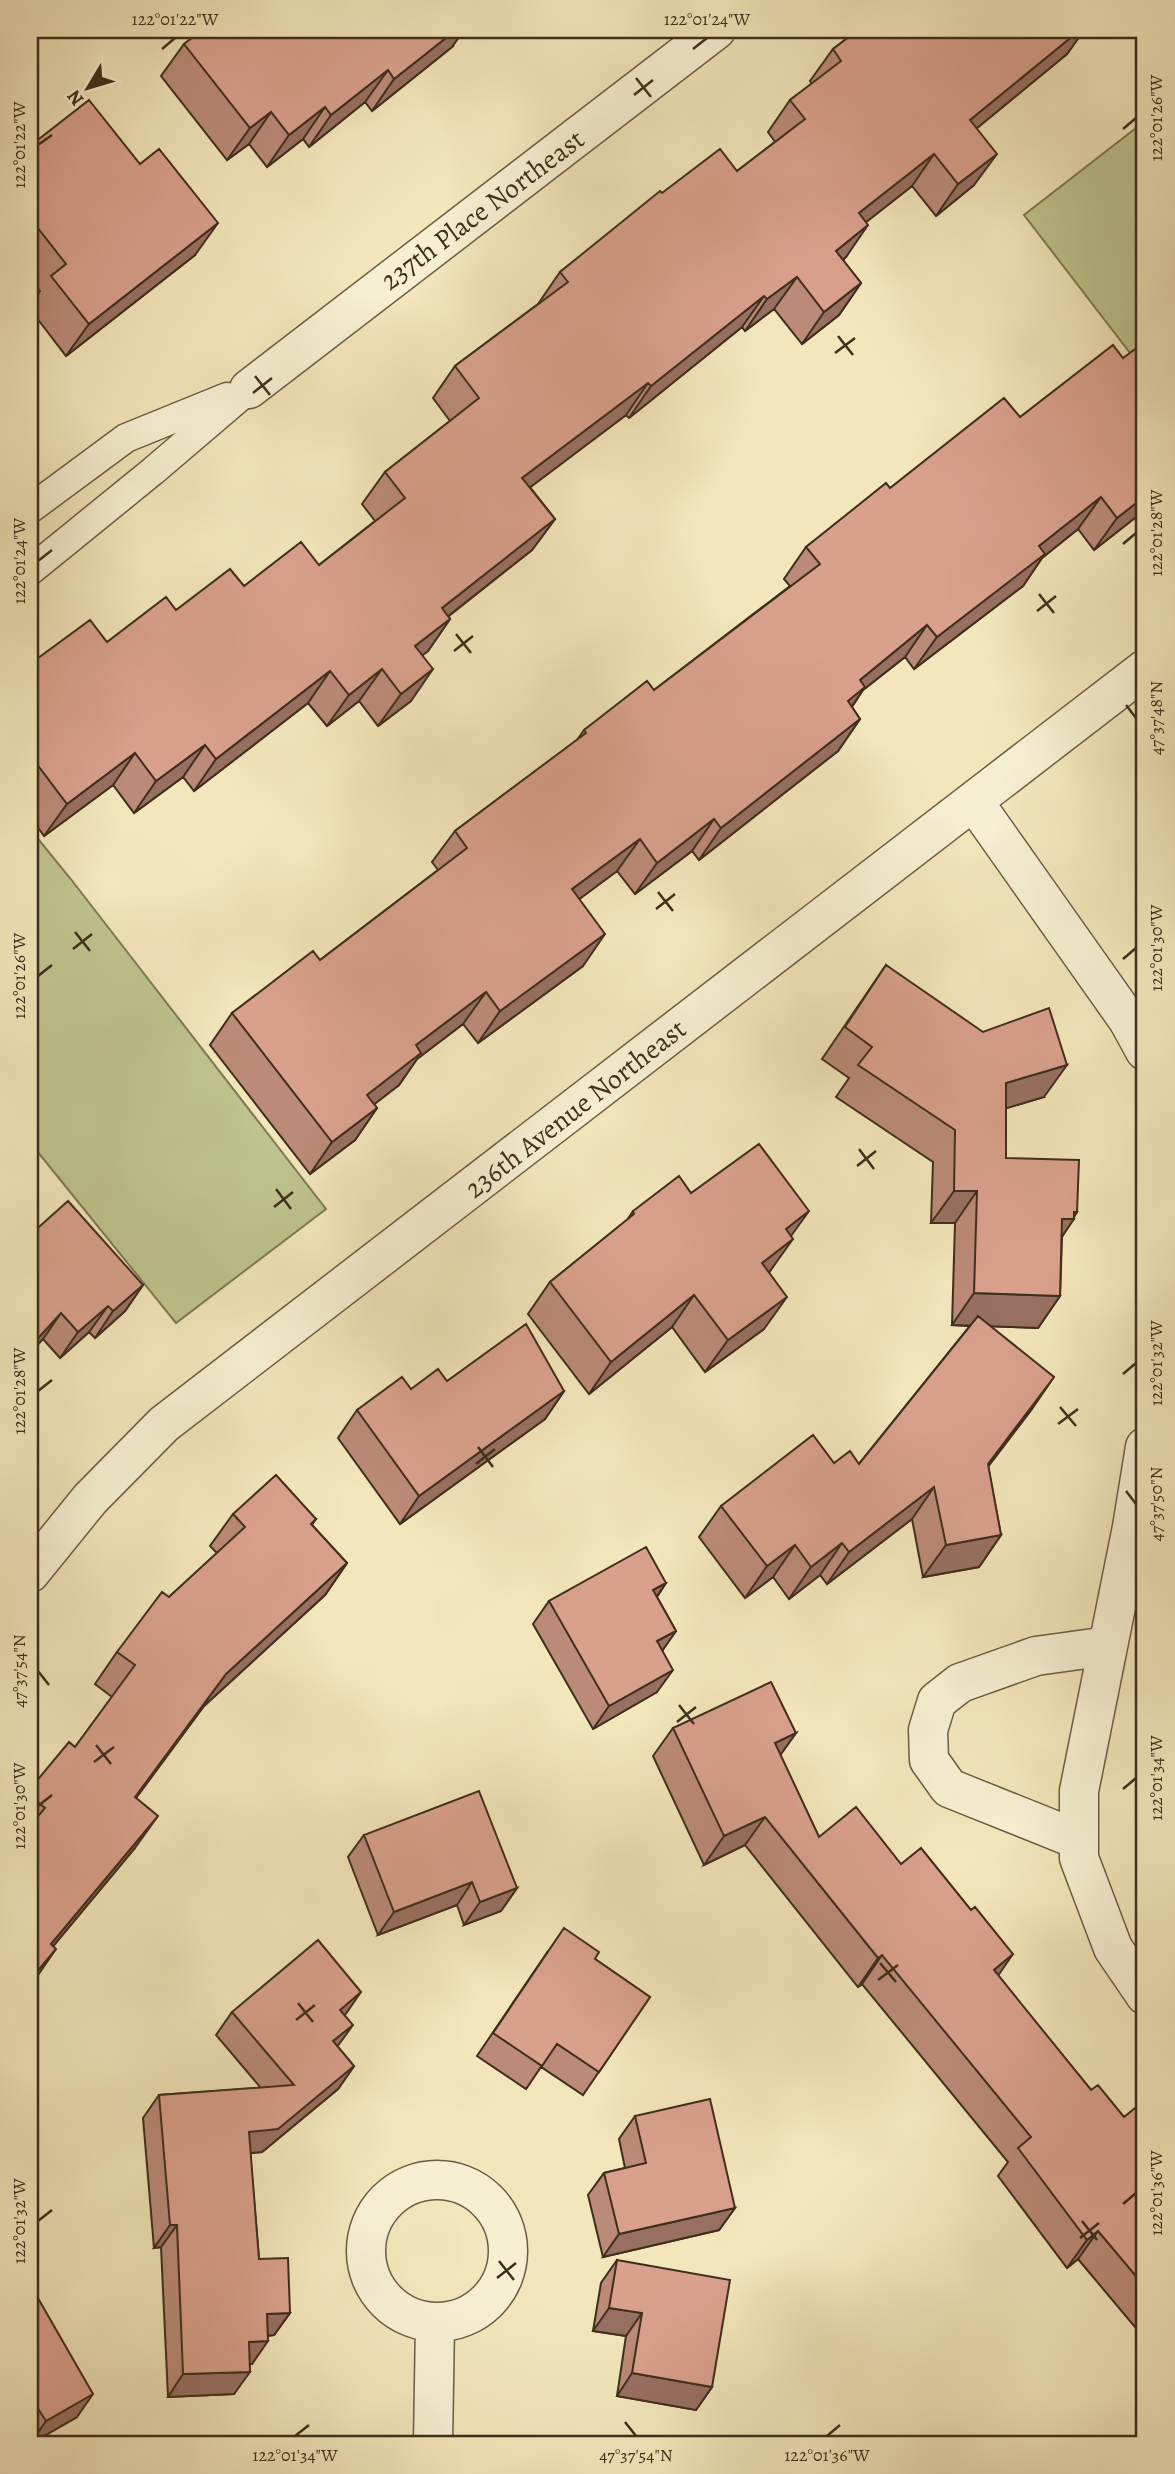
<svg xmlns="http://www.w3.org/2000/svg" width="1175" height="2474" font-family="Alegreya,serif">
	<style>
		.green { fill: #bec48d; stroke: #7f7955; stroke-width: 2 }
		.lines { fill: none; stroke-linecap: round; stroke-linejoin: round }
		.lane-casing { stroke: #6c5c44; stroke-width: 31 }
		.street-casing { stroke: #6c5c44; stroke-width: 41 }
		.lane { stroke: #f7efd2; stroke-width: 28 }
		.street { stroke: #f7efd2; stroke-width: 38 }
		.wall { fill: #bb8a78; stroke: #402e1d; stroke-width: 2 }
		.shaded-wall { fill: #987062; stroke: #402e1d; stroke-width: 2 }
		.building { fill: #d9a08c; stroke: #402e1d; stroke-width: 2 }
		.ticks { fill: none; stroke: #402e1d; stroke-width: 2.5 }
		.labels { text-anchor: middle; stroke-width: 7; stroke-linejoin: round; paint-order: stroke }
		.street-label { font-size: 28px; fill: #402e1d; stroke: #f7efd2 }
		.neatline { fill: none; stroke: #402e1d; stroke-width: 2.5 }
		.ticks-label { font-size: 18px; text-anchor: middle; fill: #402e1d }
	</style>
	<rect width="100%" height="100%" fill="#f2e6ba"/>
	<filter id="stains"><feTurbulence type="fractalNoise" baseFrequency=".00286" numOctaves="4"/><feColorMatrix values="0 0 0 0 .2 0 0 0 0 .09 0 0 0 0 .02 0 0 0 .5 -.17"/></filter>
	<radialGradient id="worn" r=".72"><stop offset=".6" stop-color="#630" stop-opacity="0"/><stop offset="1" stop-color="#630" stop-opacity=".3"/></radialGradient>
	<path class="green" d="M1145,121V355L1137,362L1024,215Z
		M30,829L70,878L326,1209L176,1323L37,1151L30,1157Z"/>
	<g class="lines">
		<defs>
			<path id="lane" d="M30,509L126,438L227,397
				M30,571L153,471L249,389"/>
			<path id="street" d="M249,389L716,30
				M974,802L1128,1020L1145,1051
				M1145,1447L1132,1527L1079,1791V1858L1113,1948L1145,1995
				M30,1573L90,1499L164,1424L1145,669
				M1079,1840L949,1788L929,1760L928,1730L937,1701L960,1683L1036,1656L1108,1646
				M366 2251a71 71 0 1 1 142 0a71 71 0 1 1-142 0Z
				M433,2444L435,2322"/>
		</defs>
		<use href="#lane" class="lane-casing"/>
		<use href="#street" class="street-casing"/>
		<use href="#lane" class="lane"/>
		<use href="#street" class="street"/>
	</g>
	<path class="wall" d="M858,30H1084L1067,54L977,128L974,185L936,216L912,186L866,222L846,257L843,260L861,283L839,315L802,344L774,309L745,331L742,327L629,418L626,415L530,487L555,519L532,550L449,616L450,619L428,651L422,655L411,701L378,726L359,701L327,726L308,703L194,791L183,777L134,813L113,785L44,836L30,816V664L107,642L176,610L244,586L319,565L375,521L362,504L385,472L450,421L433,398L455,366L538,304L560,272L662,193L737,171L775,142L768,132L790,100L812,84L810,81L833,49Z
		M184,44L452,47L372,111L365,102L309,147L303,139L267,167L249,144L227,160L161,76Z
		M30,146L195,255L66,356L30,309V306L40,291L30,278Z
		M1145,348V510L1094,550L1078,529L1042,558L1023,586L914,669L905,657L863,690L852,707L860,719L838,751L699,860L692,851L635,894L617,871L579,899L583,966L478,1043L463,1024L417,1059L399,1085L374,1104L377,1108L355,1140L310,1174L210,1045L232,1013L320,960L438,870L432,862L455,831L577,740L584,730L654,690L790,586L784,579L806,547L890,488L1020,417L1123,358Z
		M886,965L1044,1097L1006,1108V1158L1077,1212L1062,1237L1060,1296L1038,1328L991,1326L1032,1409L988,1466L1001,1535L979,1567L923,1577L912,1519L827,1584L820,1575L789,1599L773,1577L745,1598L699,1537L721,1506L834,1463L859,1464L970,1326L952,1325L955,1223H931L933,1162L836,1097L849,1078L822,1059Z
		M691,1193L791,1237L769,1273L764,1329L705,1372L672,1327L589,1394L528,1314L550,1282L627,1220L633,1211Z
		M30,1235L143,1285L125,1311L95,1338L89,1332L60,1358L43,1339Z
		M447,1381L564,1391L545,1419L400,1524L338,1438L357,1410L411,1389Z
		M233,1514L316,1519L312,1525L347,1563L325,1595L204,1706L136,1798L135,1848L53,1946L34,1981L30,1986V1789L75,1747L112,1697L95,1684L117,1652L169,1597L217,1553L210,1546Z
		M666,1583L657,1597L676,1631L662,1650L657,1692L593,1729L533,1624L549,1601Z
		M673,1728L796,1733L780,1755L819,1837L901,1864L998,1976L1091,2090L1124,2117L1145,2122V2339L1078,2259L1067,2268L998,2176L1008,2162L862,1984L858,1987L745,1845L704,1865L653,1756Z
		M364,1835L517,1888L501,1911L464,1925L457,1905L378,1935L348,1857Z
		M548,1951L595,1959L650,1997L583,2095L541,2067L526,2089L477,2056Z
		M232,2012L344,2015L337,2046L354,2066L338,2089L262,2152L250,2153L259,2259L290,2313L274,2335L268,2336L252,2364H250L234,2394L168,2397L161,2247L154,2248L143,2118L159,2095L261,2088L216,2035Z
		M635,2116L735,2208L719,2230L603,2257L588,2195L604,2173L625,2168L619,2139Z
		M617,2260L712,2387L696,2410L617,2396L626,2336L593,2331L601,2283Z
		M30,2295L77,2417L30,2444Z"/>
	<path class="shaded-wall" d="M456,30H464L452,47L372,111L394,79Z
		M1080,30H1084L1067,54L948,152L970,120Z
		M388,70L365,102L309,147L331,115Z
		M325,107L303,139L267,167L289,135Z
		M271,112L249,144L227,160L250,128Z
		M934,154L912,186L837,245L859,213Z
		M997,154L974,185L936,216L958,184Z
		M218,223L195,255L66,356L89,324Z
		M868,225L846,257L814,283L836,251Z
		M797,277L774,309L745,331L767,299Z
		M861,283L839,315L802,344L824,312Z
		M764,296L742,327L629,418L651,386Z
		M648,383L626,415L500,510L522,478Z
		M1145,496V510L1094,550L1117,518Z
		M1101,497L1078,529L1042,558L1023,586L914,669L937,637L1039,546Z
		M555,519L532,550L419,639L442,608Z
		M450,619L428,651L393,678L415,646Z
		M927,625L905,657L863,690L843,719L825,733L860,680Z
		M382,669L359,701L327,726L349,695Z
		M433,669L411,701L378,726L401,694Z
		M330,671L308,703L194,791L216,759Z
		M860,719L838,751L699,860L721,828Z
		M205,745L183,777L134,813L156,781Z
		M135,753L113,785L44,836L67,804Z
		M714,819L692,851L635,894L657,863Z
		M640,839L617,871L550,921L572,889Z
		M605,934L583,966L478,1043L500,1011Z
		M486,992L463,1024L417,1059L399,1085L345,1127L367,1095L416,1045Z
		M1067,1065L1044,1097L984,1115L1006,1083Z
		M377,1108L355,1140L310,1174L332,1142Z
		M954,1191H977L955,1223H931Z
		M809,1211L786,1243V1229Z
		M1074,1212H1077L1072,1219H1074L1052,1251L1062,1219Z
		M793,1239L770,1271L739,1295L762,1263Z
		M143,1285L125,1311L95,1338L113,1311Z
		M974,1293L1060,1296L1038,1328L952,1325Z
		M694,1295L672,1327L589,1394L611,1362Z
		M787,1297L764,1329L705,1372L728,1340Z
		M108,1306L89,1332L60,1358L78,1332Z
		M61,1313L43,1339L30,1353V1347Z
		M1054,1377L1032,1409L966,1496L988,1464Z
		M564,1391L545,1419L400,1524L419,1496Z
		M934,1487L912,1519L827,1584L849,1552Z
		M1001,1535L979,1567L923,1577L946,1545Z
		M842,1543L820,1575L789,1599L811,1567Z
		M795,1545L773,1577L745,1598L767,1566Z
		M347,1563L325,1595L204,1706L113,1829L226,1674Z
		M666,1583L650,1606L653,1590Z
		M676,1631L660,1654L657,1641Z
		M673,1670L657,1692L593,1729L609,1706Z
		M796,1733L776,1761L775,1743Z
		M158,1816L135,1848L30,1974L51,1944Z
		M765,1817L745,1845L704,1865L724,1836Z
		M472,1882L457,1905L378,1935L394,1912Z
		M517,1888L501,1911L464,1925L480,1902Z
		M56,1949L34,1981L30,1986V1980Z
		M1013,1954L993,1983L994,1970Z
		M882,1955L862,1984L858,1987L878,1958Z
		M361,1992L345,2015L324,2033L340,2010Z
		M353,2025L337,2047L333,2041Z
		M354,2066L338,2089L262,2152L233,2155L249,2132Z
		M735,2208L719,2230L603,2257L619,2234Z
		M170,2225H177L161,2247L154,2248Z
		M1098,2231L1078,2259L1067,2268L1087,2240Z
		M609,2308L642,2313L626,2336L593,2331Z
		M290,2313L274,2335L251,2337L267,2314Z
		M268,2341L252,2364L233,2365L249,2342Z
		M250,2372L234,2394L168,2397L183,2374Z
		M632,2373L712,2387L696,2410L617,2396Z
		M93,2394L77,2417L30,2444L46,2421Z"/>
	<path class="building" d="M202,30H456L394,79L388,70L331,115L325,107L289,135L271,112L250,128L184,44Z
		M858,30H1080L970,120L997,154L958,184L934,154L859,213L868,225L836,251L861,283L824,312L797,277L767,299L764,296L651,386L648,383L522,478L555,519L442,608L450,619L415,646L433,669L401,694L382,669L349,695L330,671L216,759L205,745L156,781L135,753L67,804L30,755V664L90,620L107,642L166,597L176,610L230,569L244,586L301,542L319,565L405,498L385,472L479,398L455,366L568,282L560,272L660,191L662,193L720,149L737,171L805,119L790,100L841,61L833,49Z
		M89,100L140,164L159,149L218,223L89,324L51,276L66,264L30,218V146Z
		M1142,344L1145,348V496L1117,518L1101,497L1039,546L1045,554L937,637L927,625L860,680L865,687L848,701L860,719L721,828L714,819L657,863L640,839L572,889L605,934L500,1011L486,992L416,1045L421,1053L367,1095L377,1108L332,1142L232,1013L313,951L320,960L467,848L455,831L586,733L584,730L647,681L654,690L820,564L806,547L886,483L890,488L1004,398L1020,417L1113,345L1123,358Z
		M886,965L983,1032L1049,1008L1067,1065L1006,1083V1158L1079,1160L1077,1212H1074V1219H1062L1060,1296L974,1293L977,1191H954L955,1130L858,1065L872,1047L845,1027Z
		M759,1144L809,1211L786,1229L793,1239L762,1263L787,1297L728,1340L694,1295L611,1362L550,1282L634,1214L633,1211L679,1176L691,1193Z
		M68,1201L143,1285L113,1311L108,1306L78,1332L61,1313L30,1347V1235Z
		M978,1316L1054,1377L988,1464L1001,1535L946,1545L934,1487L849,1552L842,1543L811,1567L795,1545L767,1566L721,1506L813,1435L834,1463L850,1451L859,1464Z
		M526,1324L564,1391L419,1496L357,1410L402,1377L411,1389L438,1369L447,1381Z
		M276,1475L316,1519L311,1524L347,1563L226,1674L135,1797L158,1816L51,1944L56,1949L30,1980V1826L45,1808L30,1796V1789L69,1742L75,1747L135,1665L117,1652L162,1592L169,1597L245,1527L233,1514Z
		M646,1547L666,1583L653,1590L676,1631L657,1641L673,1670L609,1706L549,1601Z
		M771,1682L796,1733L775,1743L819,1837L856,1807L901,1864L921,1848L971,1910L975,1907L1013,1954L994,1970L1091,2090L1098,2085L1124,2117L1135,2108L1145,2122V2287L1098,2231L1087,2240L1018,2148L1031,2137L882,1955L878,1958L765,1817L724,1836L673,1728Z
		M479,1791L517,1888L480,1902L472,1882L394,1912L364,1835Z
		M564,1928L599,1952L595,1959L650,1997L599,2072L557,2044L542,2066L493,2033Z
		M318,1940L361,1992L340,2010L353,2025L333,2041L354,2066L278,2129L249,2132L259,2259L288,2258L290,2313L267,2314L268,2341L249,2342L250,2372L183,2374L177,2225H170L159,2095L294,2085L232,2012Z
		M710,2099L735,2208L619,2234L604,2173L646,2163L635,2116Z
		M617,2260L730,2280L712,2387L632,2373L642,2313L609,2308Z
		M35,2293L93,2394L46,2421L33,2401L30,2403V2295Z"/>
	<path class="ticks" d="M162,49L175,38M693,49L707,38M636,78L651,97M634,95L653,80M1123,129L1136,118M38,145L52,135M838,336L853,355M835,353L855,338M255,376L270,395M253,393L272,378M1123,544L1136,533M38,561L52,550M1039,594L1054,613M1037,611L1056,596M456,634L471,653M454,651L473,636M1126,705L1136,718M658,892L673,911M656,909L675,894M75,932L90,951M73,949L92,934M1123,959L1136,948M38,976L52,965M859,1149L874,1169M857,1166L876,1151M276,1189L291,1209M274,1207L293,1192M1123,1374L1136,1363M38,1391L52,1380M1060,1407L1076,1426M1058,1424L1078,1409M478,1447L493,1467M476,1464L495,1449M1126,1491L1136,1504M38,1671L49,1685M679,1705L694,1724M677,1722L696,1707M96,1745L111,1764M94,1762L114,1747M1123,1789L1136,1778M38,1806L52,1795M880,1963L896,1982M878,1980L898,1965M298,2003L313,2022M296,2020L315,2005M1123,2204L1136,2193M38,2221L52,2210M1082,2221L1097,2240M1080,2238L1099,2223M499,2261L514,2280M497,2278L516,2263M625,2422L636,2436M295,2436L309,2425M827,2436L840,2425"/>
	<g class="labels">
		<g class="street-label">
			<text transform="translate(482 209) rotate(-37)" y="10">237th Place Northeast</text>
			<text transform="translate(575 1108) rotate(-38)" y="10">236th Avenue Northeast</text>
		</g>
	</g>
	<rect width="1175" height="2474" fill="none" stroke="#f2e6ba" stroke-width="77"/>
	<g transform="translate(88 88) rotate(232)" stroke="#f7efd2" stroke-width="5" paint-order="stroke">
	<path d="M0-5L12 26L0 18L-12 26Z" fill="#402e1d"/>
	<text y="-10" font-size="19" font-weight="bold" text-anchor="middle" fill="#402e1d">N</text>
	</g>
	<rect x="38" y="38" width="1098" height="2398" class="neatline"/>
	<g class="ticks-label">
		<text x="175" y="25">122°01'22"W</text>
		<text x="707" y="25">122°01'24"W</text>
		<text transform="translate(1156 118) rotate(-90)" y="6">122°01'26"W</text>
		<text transform="translate(19 145) rotate(-90)" y="6">122°01'22"W</text>
		<text transform="translate(1156 533) rotate(-90)" y="6">122°01'28"W</text>
		<text transform="translate(19 561) rotate(-90)" y="6">122°01'24"W</text>
		<text transform="translate(1156 718) rotate(-90)" y="6">47°37'48"N</text>
		<text transform="translate(1156 948) rotate(-90)" y="6">122°01'30"W</text>
		<text transform="translate(19 976) rotate(-90)" y="6">122°01'26"W</text>
		<text transform="translate(1156 1363) rotate(-90)" y="6">122°01'32"W</text>
		<text transform="translate(19 1391) rotate(-90)" y="6">122°01'28"W</text>
		<text transform="translate(1156 1504) rotate(-90)" y="6">47°37'50"N</text>
		<text transform="translate(19 1671) rotate(-90)" y="6">47°37'54"N</text>
		<text transform="translate(1156 1778) rotate(-90)" y="6">122°01'34"W</text>
		<text transform="translate(19 1806) rotate(-90)" y="6">122°01'30"W</text>
		<text transform="translate(1156 2193) rotate(-90)" y="6">122°01'36"W</text>
		<text transform="translate(19 2221) rotate(-90)" y="6">122°01'32"W</text>
		<text x="295" y="2461">122°01'34"W</text>
		<text x="636" y="2461">47°37'54"N</text>
		<text x="827" y="2461">122°01'36"W</text>
	</g>
	<rect width="100%" height="100%" filter="url(#stains)"/>
	<rect width="100%" height="100%" fill="url(#worn)"/>
</svg>
